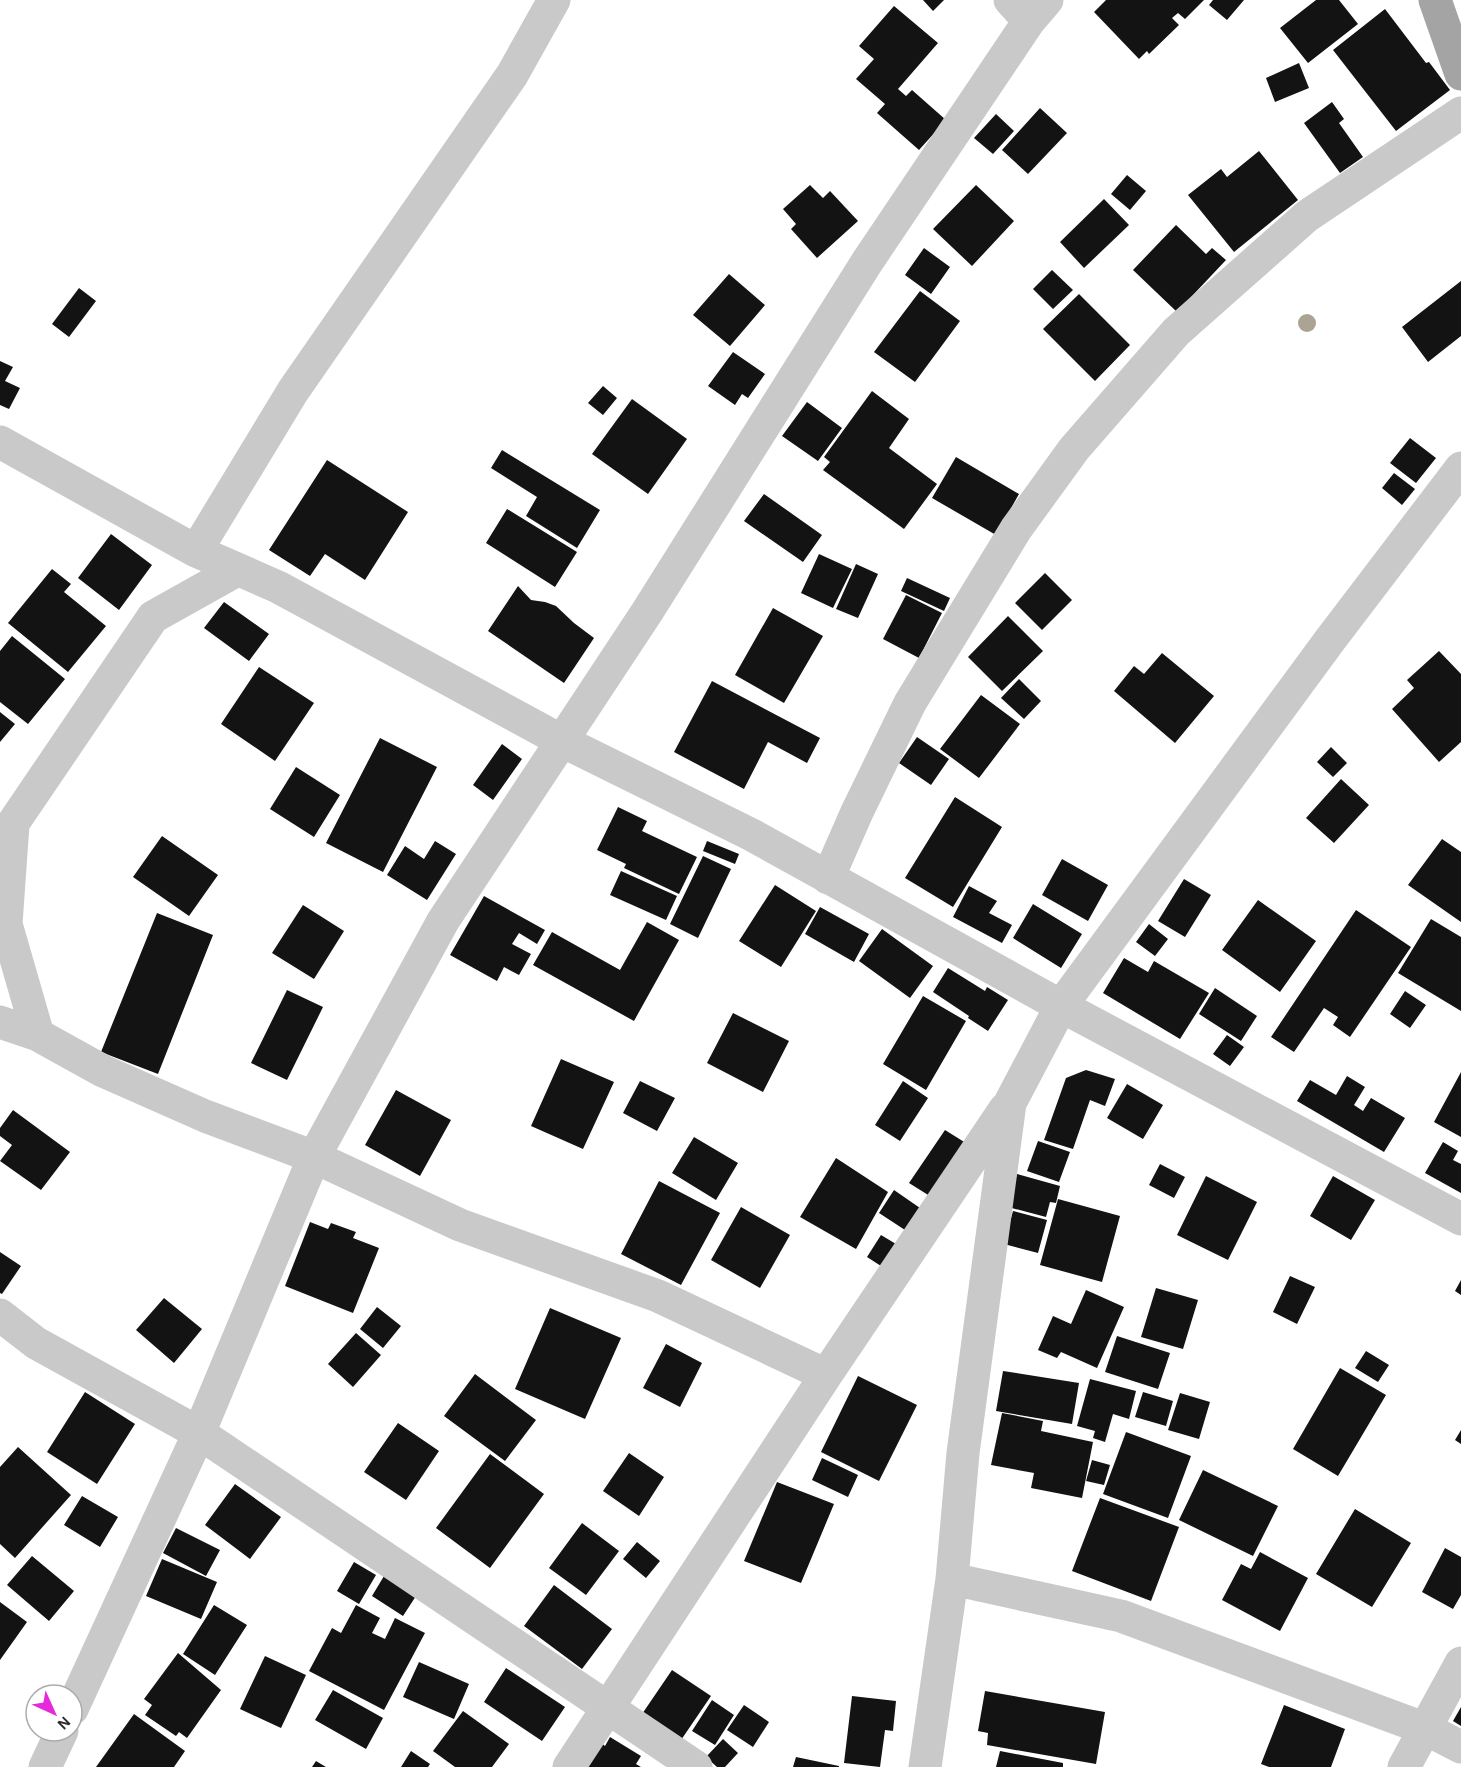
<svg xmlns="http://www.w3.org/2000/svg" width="1461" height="1767" font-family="'Alegreya Sans',sans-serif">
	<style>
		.building { fill: #131313 }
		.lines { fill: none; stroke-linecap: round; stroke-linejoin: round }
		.minor { stroke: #c9c9c9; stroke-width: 33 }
		.major { stroke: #a4a4a4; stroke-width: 33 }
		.tree { fill: #aca492 }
	</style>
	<rect width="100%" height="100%" fill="#fff"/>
	<path class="building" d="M923,0H944L933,11Z
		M1106,0H1204L1185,19L1178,13L1172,18L1179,25L1149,54L1147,51L1139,59L1094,12Z
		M1213,0H1244L1227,20L1209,5Z
		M1316,0H1339L1358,24L1308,63L1280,28Z
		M894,6L938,43L898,89L906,96L912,90L946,120L919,150L877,113L885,104L856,79L874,59L859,46Z
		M1385,9L1426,63L1429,62L1450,90L1396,131L1333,50Z
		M1299,63L1309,88L1275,102L1266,78Z
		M1332,102L1344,119L1339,123L1363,157L1340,173L1304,123Z
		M1040,108L1067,133L1028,174L1002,150Z
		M996,114L1014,131L993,154L974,138Z
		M1259,151L1298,200L1234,252L1188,195L1221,169L1227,177Z
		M1127,175L1146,191L1130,210L1111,194Z
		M810,185L823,198L830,191L858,221L817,258L791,229L796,224L783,209Z
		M976,185L1014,221L972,266L933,229Z
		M1104,199L1129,225L1084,268L1060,242Z
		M1176,225L1206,254L1212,248L1226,260L1177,312L1133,270Z
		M924,248L950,267L931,294L905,275Z
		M1052,270L1073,290L1053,309L1033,289Z
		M729,274L765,305L730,346L693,315Z
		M1461,281V336L1428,362L1402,327Z
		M79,288L96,301L69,337L52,324Z
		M920,291L960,321L915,382L874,352Z
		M1079,294L1130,345L1095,381L1043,329Z
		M733,352L765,374L748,398L742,394L735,405L708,386Z
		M0,361L13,367L5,381L20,388L9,409L0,405Z
		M603,386L617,398L603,415L588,403Z
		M872,391L909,419L889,448L937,484L904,529L823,470L830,462L824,457Z
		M632,399L687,439L648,494L592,454Z
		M807,402L842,428L818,461L782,436Z
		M1410,438L1436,458L1416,483L1390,463Z
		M502,450L600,510L577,548L526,516L537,497L491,468Z
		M956,457L1019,494L996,535L932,498Z
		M327,460L408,512L365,580L325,554L310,576L269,550Z
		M1394,473L1415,489L1402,505L1382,488Z
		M764,494L822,535L803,562L744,521Z
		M507,509L577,552L555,587L486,543Z
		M111,534L152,565L119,610L78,578Z
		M819,554L852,569L833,608L801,593Z
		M856,564L878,574L858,618L836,609Z
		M52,569L71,584L64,592L106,626L68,672L8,623Z
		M1045,573L1072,600L1042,630L1015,603Z
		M907,578L950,598L944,611L901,591Z
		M518,586L531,600L545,602L556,606L574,623L594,638L564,683L488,631Z
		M906,595L942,613L919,658L883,639Z
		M224,602L269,634L249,661L204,628Z
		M773,608L823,636L784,703L735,675Z
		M1008,616L1043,651L1002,691L968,657Z
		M12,636L65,679L28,724L0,702V651Z
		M1439,651L1461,674V742L1439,762L1392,709L1414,688L1407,680Z
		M1162,653L1214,696L1175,743L1114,691L1134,666L1144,674Z
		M259,667L314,703L275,761L221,724Z
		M1019,679L1041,701L1024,719L1001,698Z
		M712,681L820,738L807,763L768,742L744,789L674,752Z
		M981,695L1020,724L979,778L940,749Z
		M0,712L15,724L0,742Z
		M917,737L949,759L931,785L899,763Z
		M380,738L437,767L383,872L326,843Z
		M502,744L522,759L493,800L473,785Z
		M1331,747L1347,763L1333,777L1317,762Z
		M296,767L340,795L314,837L270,809Z
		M1341,779L1369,805L1334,843L1306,818Z
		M955,797L1002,827L953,907L905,878Z
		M618,807L647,821L642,831L697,857L679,894L624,868L626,864L597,850Z
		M162,836L218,875L189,916L133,877Z
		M1442,839L1461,852V922L1408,885Z
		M435,841L456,854L427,900L387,875L405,846L424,859Z
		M707,841L739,854L735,864L703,851Z
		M703,856L731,869L698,938L670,924Z
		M1062,859L1108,885L1088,921L1042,895Z
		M621,871L677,896L666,920L610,895Z
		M1184,879L1211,895L1185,937L1158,921Z
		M775,885L816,911L781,967L739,941Z
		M969,886L997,901L989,913L1012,925L1002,943L953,917Z
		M484,896L545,930L537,944L519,933L512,944L531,954L519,975L504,967L497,981L450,955Z
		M1258,900L1316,941L1280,992L1222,950Z
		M1033,904L1082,934L1061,968L1013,938Z
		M303,905L344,931L314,979L272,953Z
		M820,907L869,934L854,962L805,934Z
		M1356,910L1411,947L1350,1037L1333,1025L1338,1017L1324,1008L1294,1052L1271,1037Z
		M157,913L213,935L158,1074L101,1052Z
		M1431,919L1461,937V1011L1398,973Z
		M647,922L679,940L634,1021L533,965L552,932L620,970Z
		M1149,924L1168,939L1155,956L1136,942Z
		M882,929L933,966L910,998L859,961Z
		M1124,958L1148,972L1154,961L1209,993L1180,1039L1103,993Z
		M948,968L985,991L987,987L1008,1000L988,1031L968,1018L969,1016L933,992Z
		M1215,988L1257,1016L1241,1041L1199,1014Z
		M287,990L323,1007L287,1080L251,1063Z
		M1405,991L1426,1005L1410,1028L1390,1014Z
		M923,996L966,1021L926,1090L883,1064Z
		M733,1013L789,1041L763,1092L707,1063Z
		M1227,1035L1244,1047L1230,1066L1213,1054Z
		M561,1059L614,1082L583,1149L531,1126Z
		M1086,1070L1115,1079L1105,1106L1090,1100L1073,1149L1044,1140L1066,1078Z
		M1461,1072V1137L1434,1122Z
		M1347,1076L1365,1087L1354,1105L1363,1111L1371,1098L1405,1118L1384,1152L1297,1101L1310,1080L1336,1095Z
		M640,1081L675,1098L657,1131L623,1113Z
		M903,1081L928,1098L900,1141L875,1125Z
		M1127,1084L1163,1105L1143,1139L1107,1118Z
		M396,1090L451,1120L420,1176L365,1145Z
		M13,1110L70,1152L41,1190L0,1161L12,1145L0,1136V1128Z
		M945,1130L969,1145L933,1198L909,1183Z
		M694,1137L738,1163L716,1200L672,1173Z
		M1038,1141L1070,1152L1059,1182L1027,1171Z
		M1443,1142L1458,1151L1453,1160L1461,1164V1193L1425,1173Z
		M836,1158L888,1192L856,1249L800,1217Z
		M1160,1164L1185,1177L1174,1198L1149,1185Z
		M1017,1174L1060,1186L1056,1203L1050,1202L1046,1217L1008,1207Z
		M1206,1176L1257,1202L1228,1260L1177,1235Z
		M1333,1176L1375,1200L1351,1240L1310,1216Z
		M659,1181L720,1213L681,1285L621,1254Z
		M894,1190L920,1208L905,1230L879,1213Z
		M1058,1199L1120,1216L1102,1282L1040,1265Z
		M741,1207L790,1235L760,1288L711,1260Z
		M1013,1211L1047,1220L1038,1253L1004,1244Z
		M310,1222L328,1229L331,1223L356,1232L353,1238L379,1248L353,1313L285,1286Z
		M881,1235L896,1244L881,1266L867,1257Z
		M0,1252L21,1266L2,1294L0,1293Z
		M1290,1276L1315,1287L1297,1324L1273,1312Z
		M1461,1280V1295L1455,1291Z
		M1156,1288L1198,1300L1183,1349L1141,1337Z
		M1086,1290L1124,1307L1097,1368L1061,1352L1057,1358L1038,1350L1053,1316L1071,1324Z
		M164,1298L202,1329L174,1363L136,1330Z
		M377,1307L401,1326L383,1348L360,1329Z
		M550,1308L621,1338L585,1419L515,1389Z
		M356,1333L381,1355L353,1387L328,1364Z
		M1117,1336L1170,1353L1158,1389L1105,1372Z
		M666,1344L702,1363L680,1407L643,1388Z
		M1366,1351L1389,1365L1378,1382L1355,1368Z
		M1340,1368L1386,1395L1338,1476L1293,1449Z
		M1003,1371L1079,1383L1072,1424L996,1411Z
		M475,1374L536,1420L505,1461L444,1416Z
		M858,1376L917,1405L879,1481L821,1452Z
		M1090,1379L1136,1391L1129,1419L1113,1414L1105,1442L1093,1438L1095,1431L1077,1426Z
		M85,1392L135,1424L97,1484L47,1452Z
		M1143,1392L1173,1401L1166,1426L1135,1417Z
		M1180,1393L1210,1402L1199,1439L1168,1430Z
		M1002,1413L1043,1421L1041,1431L1093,1442L1082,1498L1031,1488L1034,1473L991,1465Z
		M398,1423L439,1451L406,1500L364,1472Z
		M1461,1430V1444L1455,1440Z
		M1126,1432L1191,1456L1168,1518L1103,1494Z
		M18,1447L71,1495L15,1558L0,1544V1467Z
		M629,1453L664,1477L639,1516L603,1491Z
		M490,1454L544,1494L490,1568L436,1528Z
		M822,1458L858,1475L848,1497L812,1480Z
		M1092,1460L1110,1465L1104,1485L1086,1481Z
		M1203,1470L1278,1506L1253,1556L1179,1520Z
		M777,1482L834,1504L801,1583L744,1561Z
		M235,1484L281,1517L250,1559L205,1525Z
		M82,1496L118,1517L100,1547L64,1525Z
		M1100,1498L1179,1527L1151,1601L1072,1571Z
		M1355,1509L1411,1543L1372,1607L1316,1574Z
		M582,1523L619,1551L586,1595L549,1568Z
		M176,1528L220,1550L206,1576L163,1553Z
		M637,1542L660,1561L646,1578L623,1559Z
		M1445,1548L1461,1557V1595L1453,1609L1422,1592Z
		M1260,1552L1308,1578L1280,1631L1222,1600L1241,1564L1251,1569Z
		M32,1556L74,1591L49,1621L7,1585Z
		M162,1559L217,1582L201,1619L146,1596Z
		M354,1562L376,1575L359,1604L337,1591Z
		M384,1576L416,1596L403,1616L372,1596Z
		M554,1585L612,1629L582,1669L524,1626Z
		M0,1602L27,1622L0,1660Z
		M214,1605L247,1625L215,1675L183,1654Z
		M356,1605L380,1618L372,1633L385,1639L395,1618L425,1633L384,1710L309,1671L332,1628L341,1633Z
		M178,1653L221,1690L187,1738L179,1732L176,1736L145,1715L152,1705L144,1699Z
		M265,1656L306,1675L281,1728L240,1709Z
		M419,1662L469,1684L454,1719L403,1697Z
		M506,1668L565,1707L542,1741L484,1702Z
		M672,1670L711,1696L679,1743L640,1717Z
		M333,1690L383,1718L366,1749L315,1720Z
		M985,1691L1105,1712L1096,1764L987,1745L988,1733L978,1731Z
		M852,1696L896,1701L893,1731L885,1730L880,1767L844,1763Z
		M712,1700L734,1715L715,1745L692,1731Z
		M744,1705L769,1722L753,1747L727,1730Z
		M1284,1705L1345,1729L1331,1767H1269L1261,1764Z
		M1461,1707V1726L1453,1721Z
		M463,1711L509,1744L492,1767H455L433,1751Z
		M134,1714L185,1751L174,1767H96Z
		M610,1737L641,1756L636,1764L641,1767H584L600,1742L605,1746Z
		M723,1739L738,1753L725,1767H717L706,1757Z
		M411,1751L430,1764L428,1767H401Z
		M1000,1751L1063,1763V1767H996Z
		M796,1757L839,1766V1767H793Z
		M316,1761L326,1767H312Z"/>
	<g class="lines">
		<path class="minor" d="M1010,0L1029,21
			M0,442L196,551L278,587L562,741L752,835L1061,1006L1461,1219
			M196,551L293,391L512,75L554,0
			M13,824L6,924L38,1035L103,1071L205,1116L314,1157L460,1225L658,1296L826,1375
			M1,841L153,617L237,570
			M828,878L857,812L910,703L1016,529L1074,449L1176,332L1307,216L1461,113
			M0,1022L38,1035
			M0,1315L36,1343L199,1433L696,1767
			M952,1579L1121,1616L1426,1729L1461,1747
			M72,1709L199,1433L314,1157L443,921L647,612L867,262L1029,21L1047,0
			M45,1767L62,1731
			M569,1767L826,1375L1005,1109
			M925,1767L952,1579L963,1453L1010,1103L1061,1006L1330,640L1461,468
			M1404,1767L1461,1663"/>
		<path class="major" d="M1435,0L1461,74"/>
	</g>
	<circle class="tree" cx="1307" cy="323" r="9"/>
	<g transform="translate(54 1713) rotate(135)"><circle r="28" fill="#ffffff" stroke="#ababab" stroke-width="1.5"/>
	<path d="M0-4.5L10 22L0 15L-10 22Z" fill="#e72ad9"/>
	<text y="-9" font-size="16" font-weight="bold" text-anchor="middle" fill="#2c2c2c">N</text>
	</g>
</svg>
